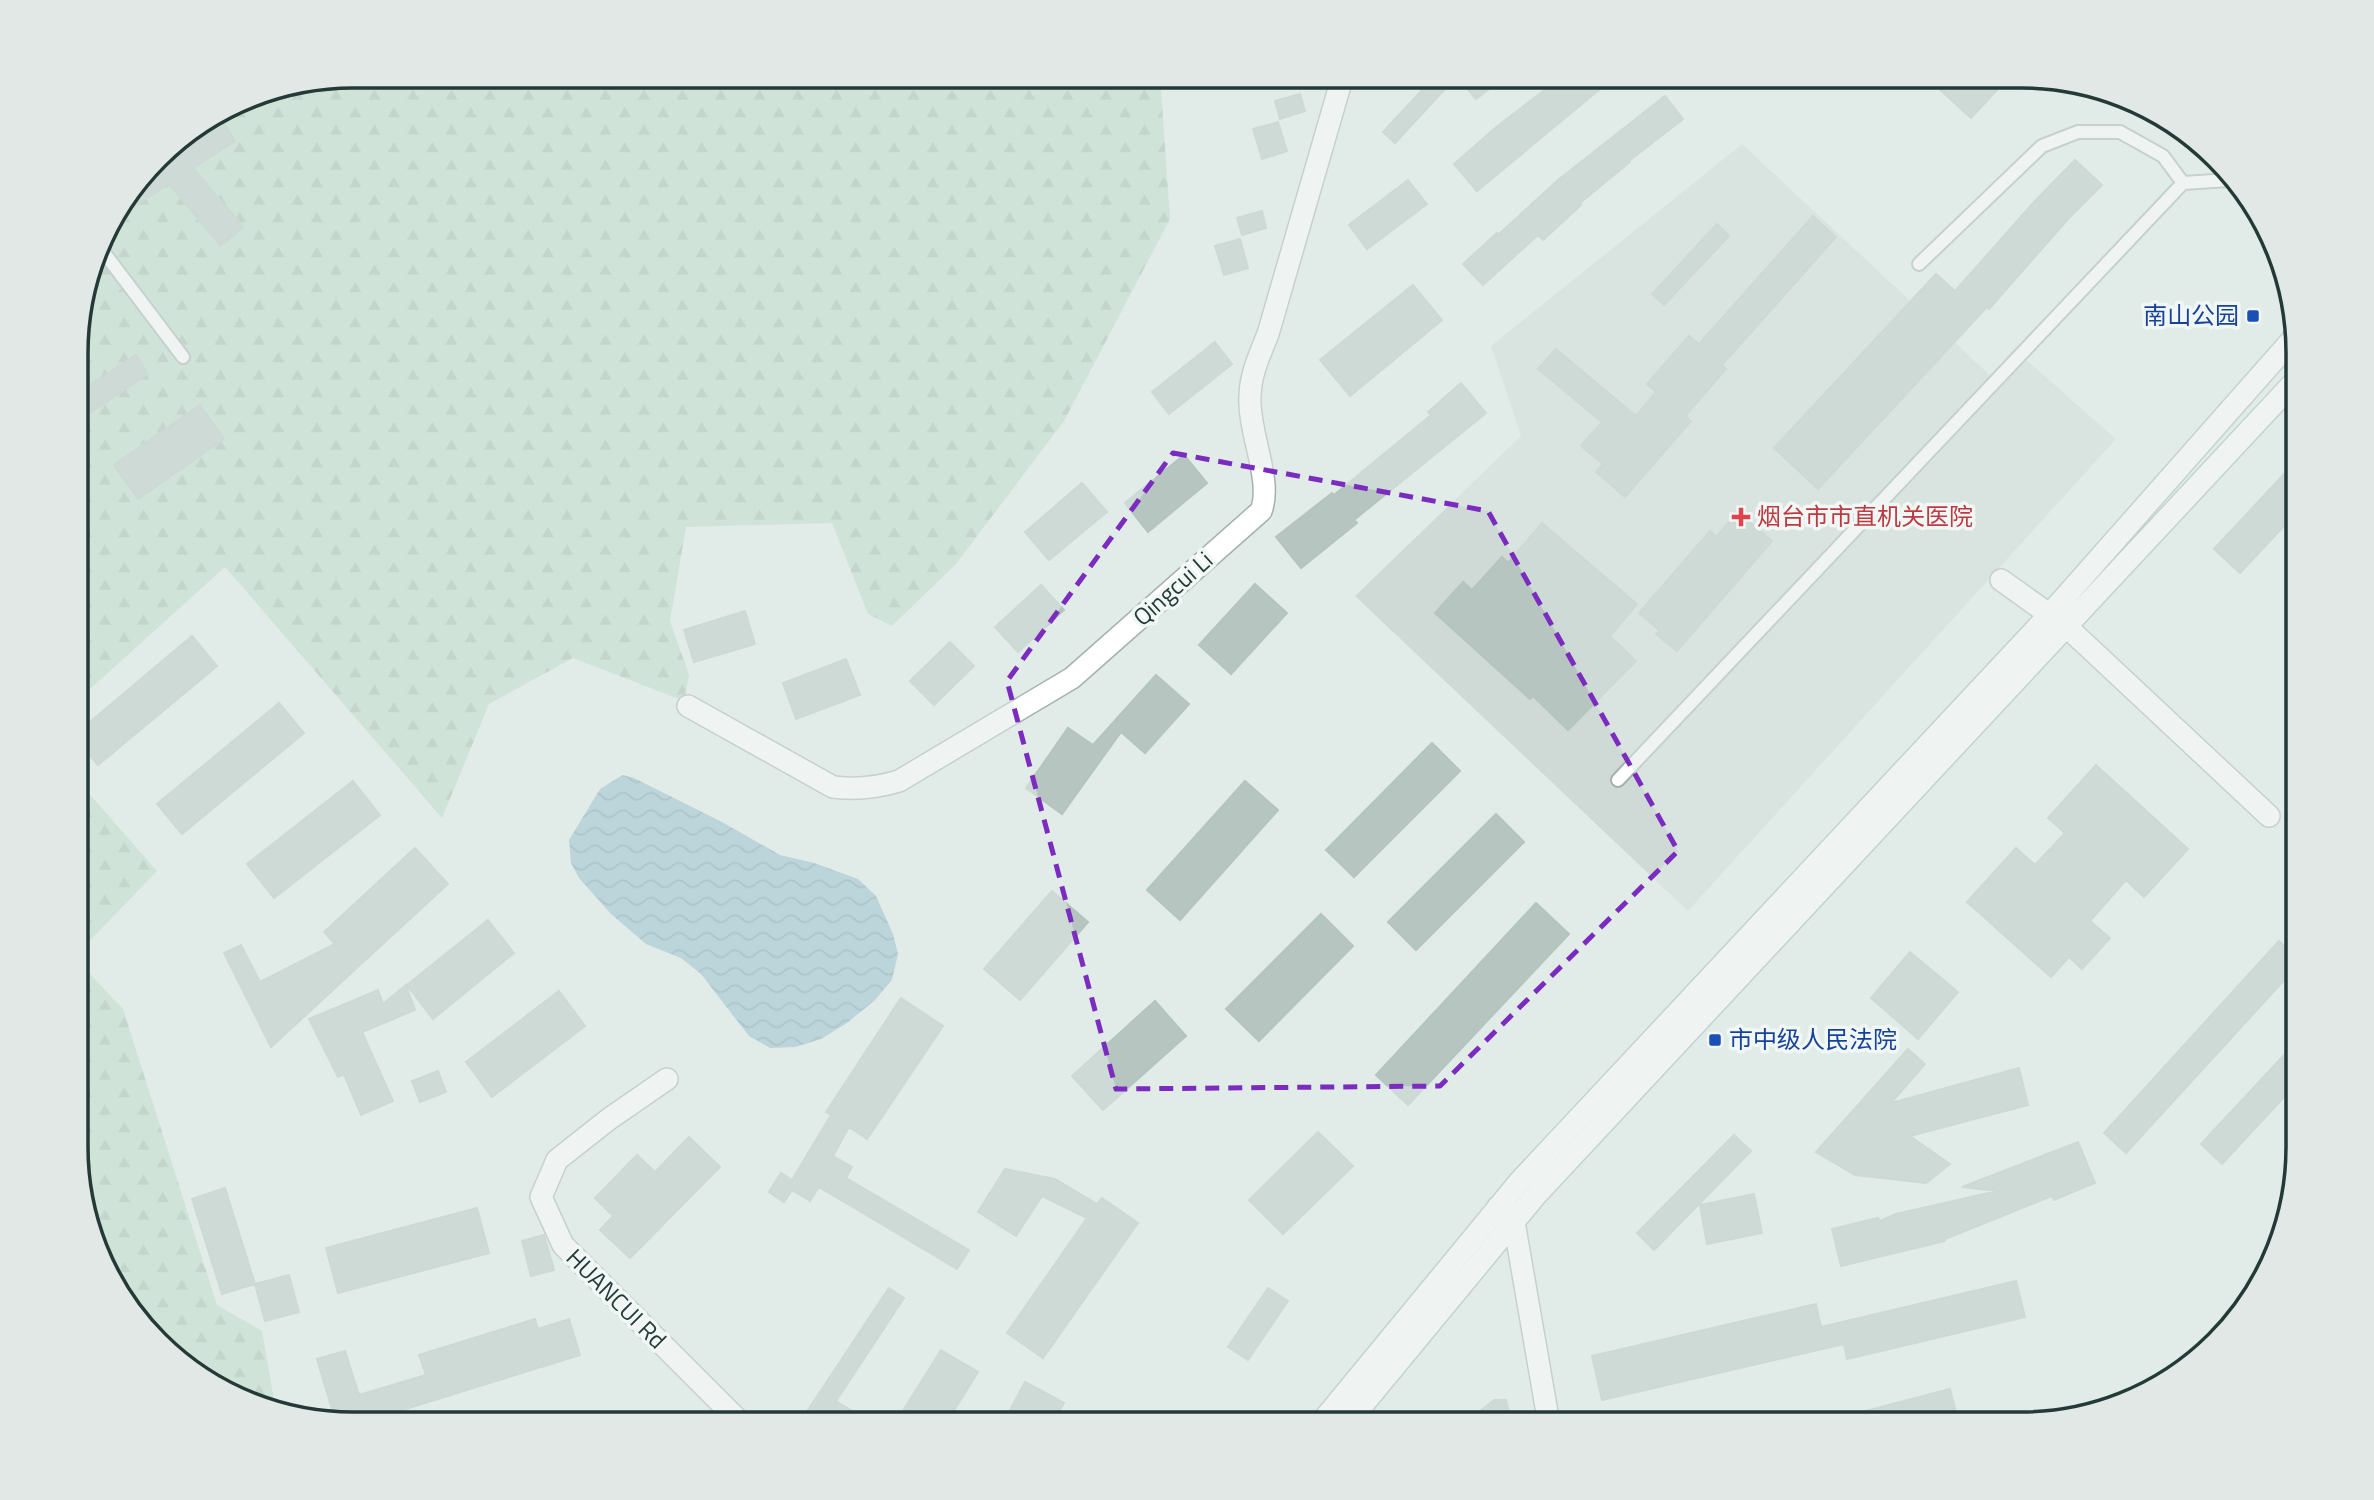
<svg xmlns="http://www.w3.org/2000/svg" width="2374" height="1500" font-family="'Titillium Web','Noto Sans SC',sans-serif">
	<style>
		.built { fill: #cfdad7 }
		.forest { fill: url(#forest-firs) }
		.park { fill: url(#park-crowns) }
		.water { fill: url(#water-waves) }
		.building { fill: #b7c5c1; stroke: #b4c4bf; stroke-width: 2 }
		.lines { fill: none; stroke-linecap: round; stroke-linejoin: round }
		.service-casing { stroke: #a4b2af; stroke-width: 16 }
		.minor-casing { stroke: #a4b2af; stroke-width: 24 }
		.secondary-casing { stroke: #a1b6b1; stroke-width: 24 }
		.service { stroke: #fff; stroke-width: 12 }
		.minor { stroke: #fff; stroke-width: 21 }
		.secondary { stroke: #fff; stroke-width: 21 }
		.marked { fill: none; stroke: #7b2cbf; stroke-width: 5; stroke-dasharray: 14 9; stroke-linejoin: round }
		.transit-dot { fill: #1a4fb4; stroke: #f1f7f5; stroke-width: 2.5 }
		.health-dot { fill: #e0444e; stroke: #f1f7f5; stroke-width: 2.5 }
		.labels { text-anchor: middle; stroke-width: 7; stroke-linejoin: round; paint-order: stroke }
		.transit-label { font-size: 24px; fill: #164399; stroke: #f1f7f5; text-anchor: end }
		.health-label { font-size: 24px; fill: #be3a42; stroke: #f1f7f5; text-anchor: start }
		.street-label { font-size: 24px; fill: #233a37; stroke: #f1f7f5 }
		.rim { fill: none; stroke: #233a37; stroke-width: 3.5 }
	</style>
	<defs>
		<pattern id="forest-firs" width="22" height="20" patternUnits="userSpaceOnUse" patternTransform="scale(1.75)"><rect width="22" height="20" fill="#bbdac8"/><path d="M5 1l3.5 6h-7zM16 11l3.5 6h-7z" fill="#a0bcac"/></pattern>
		<pattern id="park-crowns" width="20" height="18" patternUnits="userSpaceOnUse" patternTransform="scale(1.75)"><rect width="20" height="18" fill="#bbdac8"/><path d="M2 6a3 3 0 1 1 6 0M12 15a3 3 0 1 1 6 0" fill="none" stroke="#a0bcac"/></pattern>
		<pattern id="water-waves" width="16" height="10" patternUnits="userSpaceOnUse" patternTransform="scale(1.75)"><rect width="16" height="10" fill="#8cbacc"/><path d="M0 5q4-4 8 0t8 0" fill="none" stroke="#7298a6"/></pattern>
	</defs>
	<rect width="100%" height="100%" fill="#e1ebe8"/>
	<path class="built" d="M1742,144L1995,380L2022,356L2116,439L1688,911L1355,596L1521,436L1491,346Z"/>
	<path class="forest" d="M353,75H1160L1170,219L1064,421L956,564L892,626L868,614L832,523L686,527L670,621L689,675L684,701L573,658L489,704L442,818L225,567L78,700V317L104,230L169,144L247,96Z
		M78,781L157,871L78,953Z
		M78,961L123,1009L217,1305L262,1331L274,1400L272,1412L199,1378L122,1301L78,1183Z"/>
	<path class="park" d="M2160,1387L2039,1424H2010L2013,1422Z"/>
	<path class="water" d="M623,775L634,778L722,822L780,855L814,863L858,879L876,896L893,934L898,954L892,980L874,1001L847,1023L821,1039L795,1047L770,1048L749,1036L701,974L681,958L646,944L611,914L579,878L571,863L569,840L600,789Z"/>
	<path class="building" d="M1436,75H1507L1476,99L1457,76L1395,143L1383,132Z
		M1564,75H1617L1477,191L1454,164L1495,128Z
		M1924,75H2011L1971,118Z
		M1300,94L1305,111L1280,119L1275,101Z
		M1665,96L1683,119L1629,161L1630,162L1580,203L1581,205L1543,240L1538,235L1483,285L1463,264L1497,233L1498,235L1558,180Z
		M218,114L235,141L193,168L243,227L221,246L169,184L116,218L114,216L170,144Z
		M1278,122L1287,151L1262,159L1253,129Z
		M2075,160L2102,185L2069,218L1989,309L1987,307L1818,489L1774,448L1936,274L1955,291L2034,202Z
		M1408,180L1427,204L1367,249L1349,225Z
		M1262,211L1266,228L1242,235L1237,218Z
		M1813,216L1836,237L1722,365L1726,369L1685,416L1691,421L1625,497L1596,472L1603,464L1581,446L1602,422L1538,369L1556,349L1636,416L1656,392L1647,384L1689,336L1699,344Z
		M1717,224L1729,236L1664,305L1652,294Z
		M1240,239L1248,268L1224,275L1215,246Z
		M1413,285L1442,320L1350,396L1320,360Z
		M1215,342L1232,364L1169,414L1152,392Z
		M136,355L148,374L78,421V393Z
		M1461,383L1486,413L1354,520L1357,523L1301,568L1276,537L1332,493L1334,495L1431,415L1428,412Z
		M200,405L224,439L138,499L114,465Z
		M1184,455L1207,483L1148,532L1125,503Z
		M2298,459V511L2240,573L2214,549Z
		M1082,483L1107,512L1049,560L1025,532Z
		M1738,512L1772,541L1677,651L1656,634L1660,631L1639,613L1710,531L1716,537Z
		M1542,523L1637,604L1610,636L1636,661L1568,730L1533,696L1530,699L1435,613L1463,582L1472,590L1502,557L1508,563Z
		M1255,584L1287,613L1231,674L1199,645Z
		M1041,585L1064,610L1018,652L995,627Z
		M745,611L755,644L694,662L684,630Z
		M192,636L217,666L98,765L78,741V732Z
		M950,642L974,666L934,705L910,681Z
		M846,659L860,695L796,719L783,683Z
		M1156,675L1189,704L1145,753L1121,732L1062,814L1026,788L1068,728L1093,745Z
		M279,703L304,733L182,834L157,804Z
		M1432,743L1460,771L1354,877L1326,850Z
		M2096,765L2188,849L2144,897L2126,880L2090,921L2110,938L2082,969L2069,957L2051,977L1967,902L2016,848L2035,865L2065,833L2048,818Z
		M353,781L380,815L274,898L247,864Z
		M1245,781L1278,810L1180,920L1147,890Z
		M1496,814L1524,842L1416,950L1388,922Z
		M415,848L448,884L271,1047L224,953L241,945L260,982L335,944L324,932Z
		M1052,891L1088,922L1020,1000L984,969Z
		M1536,903L1569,934L1408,1105L1376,1075Z
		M1321,914L1353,946L1259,1041L1226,1009Z
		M488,920L514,953L433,1019L407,985Z
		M2279,941L2298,959V965L2126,1153L2104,1133Z
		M1910,952L1958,992L1918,1039L1871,998Z
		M406,985L415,1010L362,1032L393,1101L361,1115L344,1074L338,1077L309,1019L378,990L383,1004Z
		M559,991L585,1026L492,1097L466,1062Z
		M901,998L943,1026L867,1139L849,1127L833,1156L852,1167L846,1178L969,1250L957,1269L819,1187L810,1201L792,1190L784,1202L769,1192L781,1173L792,1180L831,1115L826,1112Z
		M1155,1001L1186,1036L1103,1110L1072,1076Z
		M2298,1040V1082L2222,1164L2201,1144Z
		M1908,1049L1925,1064L1891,1103L2019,1068L2028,1105L1910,1136L1950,1164L1926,1183L1855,1175L1816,1152Z
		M438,1071L446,1092L420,1102L412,1081Z
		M1318,1132L1353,1166L1283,1234L1249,1200Z
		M1734,1135L1751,1151L1654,1250L1637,1233Z
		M689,1137L720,1167L630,1258L600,1230L613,1216L595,1198L637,1155L655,1172Z
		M2078,1142L2095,1183L2054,1200L2052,1196L1945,1239V1241L1841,1266L1832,1229L1878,1218L1880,1221L1896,1214L1997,1191L1962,1187Z
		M1005,1169L1055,1179L1097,1204L1102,1198L1138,1223L1043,1358L1007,1333L1087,1218L1042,1196L1016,1236L978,1212Z
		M225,1188L255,1284L222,1294L192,1199Z
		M1754,1194L1762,1233L1707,1244L1700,1205Z
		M477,1208L489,1253L338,1293L326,1248Z
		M544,1235L554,1270L531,1276L522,1241Z
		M289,1275L299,1312L265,1321L255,1284Z
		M2016,1281L2025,1317L1847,1359L1844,1344L1602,1400L1592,1356L1816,1304L1821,1327Z
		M889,1288L904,1298L836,1401L874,1425H798Z
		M1268,1288L1288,1301L1248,1360L1228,1347Z
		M535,1319L538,1329L569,1319L580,1355L354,1425L336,1423L317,1359L345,1351L359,1395L426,1375L419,1355Z
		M941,1350L978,1372L945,1425H894Z
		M1025,1382L1064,1403L1052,1424L1028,1425L1008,1414Z
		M1950,1389L1959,1424H1836L1835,1419Z
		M1494,1400H1506L1512,1424H1464Z"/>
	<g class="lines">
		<defs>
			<path id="service" d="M99,246L183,357
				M1919,264L2042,146L2078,132H2120L2163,156L2183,183
				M1618,780L2183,183L2229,180"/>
			<path id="minor" d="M2001,580L2067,627L2269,816
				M688,706L833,787C857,790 876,788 899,781L1072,678L1261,511C1273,481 1248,432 1250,397C1250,375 1260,354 1268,334L1343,75
				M667,1079L609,1119L557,1160L541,1197L563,1245L743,1425
				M1498,1207L1514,1222L1549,1424"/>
			<path id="secondary" d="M1320,1424L1520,1181L2050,614L2298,333
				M1347,1424L1536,1195L2298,378"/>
		</defs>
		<use href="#service" class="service-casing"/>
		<use href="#minor" class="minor-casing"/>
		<use href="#secondary" class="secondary-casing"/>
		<use href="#service" class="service"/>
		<use href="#minor" class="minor"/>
		<use href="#secondary" class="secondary"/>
	</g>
	<path d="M0 0H2374V1500H0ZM1173,453L1488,511L1678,851L1440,1086L1116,1089L1007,681Z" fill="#e1ebe8" fill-opacity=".55" fill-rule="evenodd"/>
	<path class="marked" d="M1173,453L1488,511L1678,851L1440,1086L1116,1089L1007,681Z"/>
	<g class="transit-dot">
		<rect x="2246" y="309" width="14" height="14" rx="3.5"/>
		<rect x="1708" y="1033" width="14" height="14" rx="3.5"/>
	</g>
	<path class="health-dot" d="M1737.5 506.5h7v7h7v7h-7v7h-7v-7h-7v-7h7z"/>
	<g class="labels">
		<g class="transit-label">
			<text x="2239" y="324">南山公园</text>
			<text x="1729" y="1048" text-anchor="start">市中级人民法院</text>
		</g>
		<g class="health-label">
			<text x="1757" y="525">烟台市市直机关医院</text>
		</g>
		<g class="street-label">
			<text transform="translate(1173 589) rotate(-42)" y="8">Qingcui Li</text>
			<text transform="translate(616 1299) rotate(45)" y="8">HUANCUI Rd</text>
		</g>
	</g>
	<path d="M0 0H2374V1500H0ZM353 88H2021A265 265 0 0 1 2286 353V1147A265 265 0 0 1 2021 1412H353A265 265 0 0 1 88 1147V353A265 265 0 0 1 353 88Z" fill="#e1e8e6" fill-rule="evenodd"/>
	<path class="rim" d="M353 88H2021A265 265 0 0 1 2286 353V1147A265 265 0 0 1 2021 1412H353A265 265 0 0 1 88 1147V353A265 265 0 0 1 353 88Z"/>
</svg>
